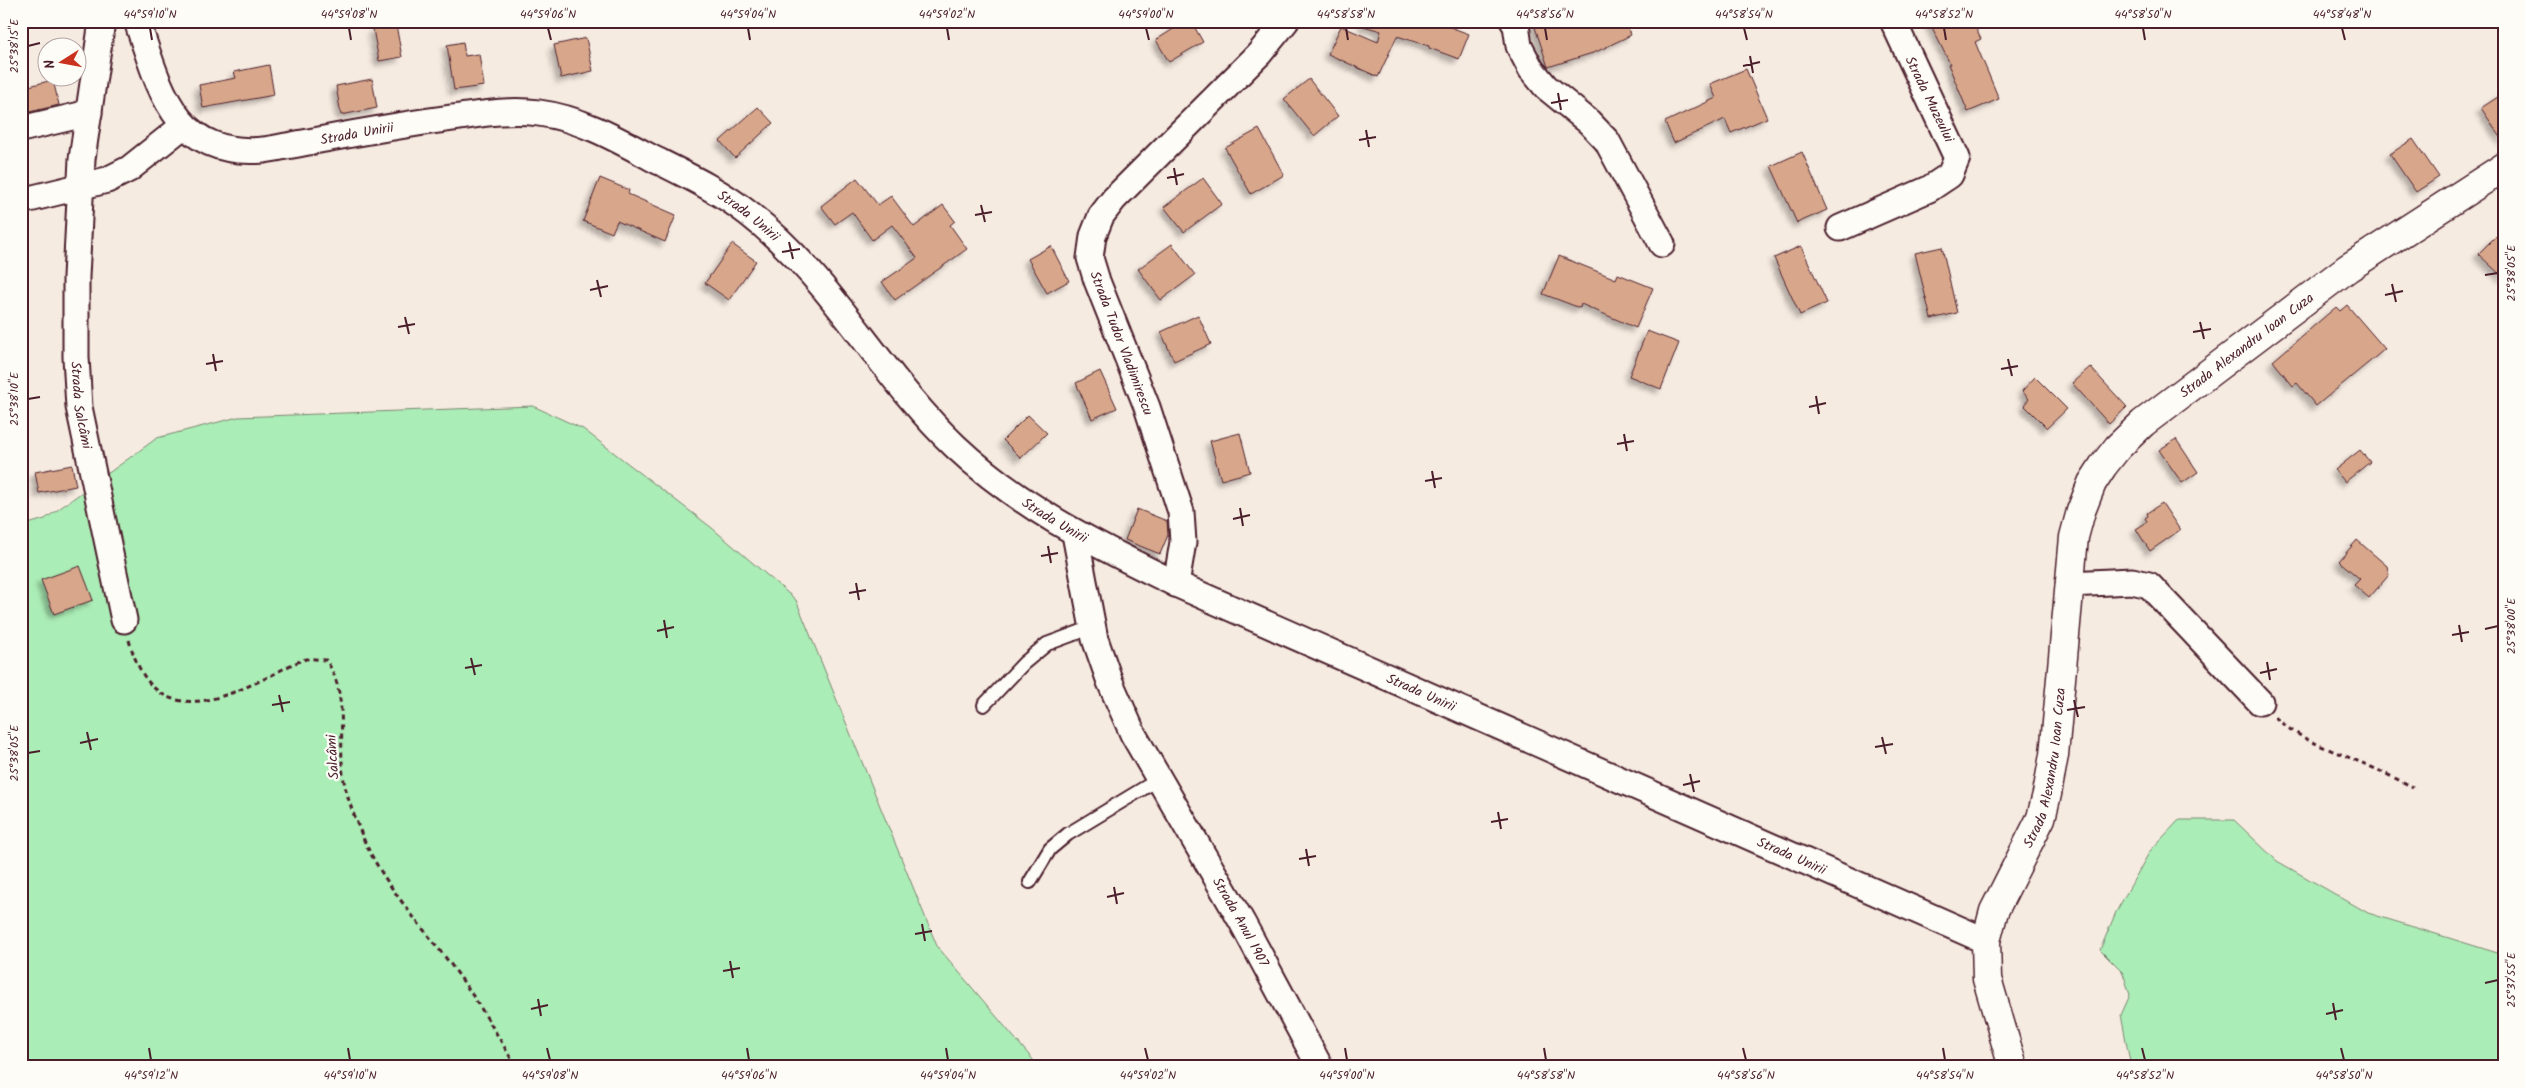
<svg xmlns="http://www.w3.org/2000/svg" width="2525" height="1088" font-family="Kalam,sans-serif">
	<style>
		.green { fill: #abedb6; stroke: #7a8670 }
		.building { fill: #d8a78b; stroke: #4a1f2b; filter: url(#shadow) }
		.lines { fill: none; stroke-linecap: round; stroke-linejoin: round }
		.lane-casing { stroke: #4a1f2b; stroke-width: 16 }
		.street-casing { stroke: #4a1f2b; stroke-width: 29 }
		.secondary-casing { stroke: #4a1f2b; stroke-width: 31 }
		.path { stroke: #4a1f2b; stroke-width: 3; stroke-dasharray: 5 4; stroke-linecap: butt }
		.lane { stroke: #fdfcf7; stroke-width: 12 }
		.street { stroke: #fdfcf7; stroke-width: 25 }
		.secondary { stroke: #fdfcf7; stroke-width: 28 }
		.ticks { fill: none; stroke: #4a1f2b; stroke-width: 2 }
		.labels { text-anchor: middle; stroke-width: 4.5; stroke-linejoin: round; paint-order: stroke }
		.street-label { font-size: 14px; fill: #4a1f2b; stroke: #fdfcf7 }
		.neatline { fill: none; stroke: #4a1f2b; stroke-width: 2 }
		.ticks-label { font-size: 12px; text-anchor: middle; fill: #4a1f2b }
	</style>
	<defs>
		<filter id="shadow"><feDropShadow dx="-4.5" dy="4.5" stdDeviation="2.5" flood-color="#0004"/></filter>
	</defs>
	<rect width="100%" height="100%" fill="#f6ebe1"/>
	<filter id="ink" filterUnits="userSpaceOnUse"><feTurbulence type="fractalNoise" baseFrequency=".02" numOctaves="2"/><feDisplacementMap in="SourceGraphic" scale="10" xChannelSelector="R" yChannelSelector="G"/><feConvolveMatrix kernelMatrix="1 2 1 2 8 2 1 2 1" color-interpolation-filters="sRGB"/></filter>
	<g filter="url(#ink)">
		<path class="green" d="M533,406L583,429L712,528L796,600L937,946L1039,1067H21V526L45,519L157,438L238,417Z
			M2179,820H2234L2277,861L2368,913L2504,955V1067H2131L2121,1015L2130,995L2123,973L2100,950L2116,912L2150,851Z"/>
		<path class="building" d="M1186,21H1191L1203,42L1169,62L1156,40Z
			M1364,21H1434L1469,34L1459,59L1429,48V46L1397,36L1378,77L1328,54L1341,26L1378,42L1381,31L1363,26Z
			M1533,21H1624L1631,35L1596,52L1548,67Z
			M1929,21H1972L1981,39L1975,42L1999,99L1968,112L1948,64H1950Z
			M396,25L402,57L379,61L373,29Z
			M586,38L593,71L561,78L554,45Z
			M463,42L465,56L479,54L484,86L454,90L447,45Z
			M269,65L274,95L203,108L199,85L236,78L234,72Z
			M1746,69L1767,118L1731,133L1725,119L1674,143L1665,122L1716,98L1710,84Z
			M372,79L377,108L341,115L336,86Z
			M1309,79L1338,116L1314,136L1284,99Z
			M53,80L59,105L21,114V88Z
			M2504,93V142L2481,108Z
			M758,107L773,123L735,158L720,141Z
			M1259,129L1284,175L1251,194L1225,148Z
			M2413,139L2439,177L2416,192L2390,154Z
			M1802,152L1827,210L1797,223L1771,166Z
			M600,178L629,190L628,194L676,215L665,242L617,221L612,233L583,221Z
			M857,178L878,205L891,196L914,227L943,205L955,221L950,225L967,249L895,300L882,282L917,258L892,225L872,240L852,212L835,224L821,206Z
			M1203,178L1222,204L1184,232L1164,207Z
			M2495,237L2504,245V278L2478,254Z
			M732,244L756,261L729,300L705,283Z
			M1172,244L1195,275L1161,300L1138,269Z
			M1051,246L1069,281L1047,293L1028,259Z
			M1801,246L1827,303L1800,315L1774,258Z
			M1942,247L1957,313L1931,319L1915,253Z
			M1559,256L1616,279L1618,274L1653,288L1636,328L1581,304L1580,308L1543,294Z
			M2347,305L2385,349L2316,406L2297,383L2293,386L2273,361L2336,307L2340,311Z
			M1198,315L1211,344L1174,361L1161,332Z
			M1647,331L1679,343L1661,389L1629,376Z
			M2090,367L2127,407L2109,424L2072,383Z
			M1100,371L1117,408L1092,419L1076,383Z
			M2035,377L2067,409L2047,428L2024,405L2029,399L2022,391Z
			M1028,415L1047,433L1021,458L1003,440Z
			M1240,433L1250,472L1221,480L1210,441Z
			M2176,439L2198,472L2182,483L2159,450Z
			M2360,450L2370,462L2345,482L2335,470Z
			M72,465L76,486L39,493L35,472Z
			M2162,503L2180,530L2150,551L2136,529L2147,522L2145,518L2148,516L2147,513Z
			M1137,509L1167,521L1168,535L1160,554L1125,540Z
			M2357,540L2387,566L2389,575L2369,598L2354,585L2360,579L2339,561Z
			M80,566L93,600L54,614L41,580Z"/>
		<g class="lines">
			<defs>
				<path id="lane" d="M984,705L1024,663L1047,644L1093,627
					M1030,882L1050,849L1068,834L1159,779"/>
				<g id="street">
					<path id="s1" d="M102,21L82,159L76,277V357L79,407L124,620"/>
					<path id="s2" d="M137,21C160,90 175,158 264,150C326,139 389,126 452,118C481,114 510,109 539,113C579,118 615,138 650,157C684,174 719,190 749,214C832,278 880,375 955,446C1022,509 1095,544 1176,584L1986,941"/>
					<path d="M1513,21L1516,25L1519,46L1531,69L1546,87L1589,122L1607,141L1662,244"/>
					<path d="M21,129L89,113"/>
					<path d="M21,201L107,180L129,169L183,126"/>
					<path d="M1840,228L1929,189L1950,175L1957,158L1893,21"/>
					<path id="s3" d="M1075,534L1095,639L1110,682L1133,734L1242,922L1320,1067"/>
					<path d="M1176,584L1183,542L1181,512L1147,407L1097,281L1090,258L1093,236L1101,216L1114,199L1259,54L1286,21"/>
					<path d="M2069,584L2132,581L2149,585L2260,702"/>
				</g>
				<g id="secondary">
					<path id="s4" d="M2013,1067L1987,979L1986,941L1994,911L2041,818L2047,794L2054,755L2074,537L2081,511L2092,483L2103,466L2118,447L2143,423L2348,268L2504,167"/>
				</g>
			</defs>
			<use href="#lane" class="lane-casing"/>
			<use href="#street" class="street-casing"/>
			<use href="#secondary" class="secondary-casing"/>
			<path class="path" d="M129,640C151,722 204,708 266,678C278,672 291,664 303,660C310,657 319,660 326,660C351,696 336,746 345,786C349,804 357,823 364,840C387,891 428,932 460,977C480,1005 498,1036 516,1067
				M2275,717C2299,740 2330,749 2360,762C2378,770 2395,778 2413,787"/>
			<use href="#lane" class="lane"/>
			<use href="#street" class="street"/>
			<use href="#secondary" class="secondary"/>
		</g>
	</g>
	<path class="ticks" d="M150,28L152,40M349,28L351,40M548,28L551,40M748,28L750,40M947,28L949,40M1146,28L1149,40M1346,28L1348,40M1545,28L1547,40M1744,28L1747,40M1944,28L1946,40M2143,28L2145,40M2342,28L2345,40M28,46L40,43M1750,56L1753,73M1743,66L1760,62M1558,93L1561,110M1551,103L1568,100M1366,130L1369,147M1359,140L1376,137M1174,168L1177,185M1167,178L1184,174M981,205L985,222M975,215L992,212M789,242L793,259M782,252L800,249M2485,275L2498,273M597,280L601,297M2392,284L2396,302M590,290L608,286M2385,295L2403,291M405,317L409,334M2200,322L2204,339M398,327L415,324M2193,332L2211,329M213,354L216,371M2008,359L2012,376M206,364L223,361M2001,369L2018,366M1816,396L1819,414M28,399L40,397M1809,407L1826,403M1624,434L1627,451M1617,444L1634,441M1432,471L1435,488M1425,481L1442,478M1240,508L1243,526M1233,519L1250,515M1048,546L1051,563M1041,556L1058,553M856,583L859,600M849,593L866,590M664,620L667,638M2459,625L2462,642M2485,629L2498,626M657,631L674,627M2452,635L2469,632M471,658L475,675M2267,662L2270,680M465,668L482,665M2260,673L2277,669M279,695L283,712M2074,700L2078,717M272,705L290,702M2067,710L2085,707M87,732L91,750M1882,737L1886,754M80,743L98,739M1875,747L1893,744M28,753L40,751M1690,774L1694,792M1683,785L1700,781M1498,812L1501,829M1491,822L1508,819M1306,849L1309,866M1299,859L1316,856M1114,887L1117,904M1107,897L1124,893M922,924L925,941M915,934L932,931M730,961L733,978M723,971L740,968M2485,983L2498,980M538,999L541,1016M2333,1003L2336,1020M531,1009L548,1005M2326,1014L2343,1010M149,1048L151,1060M348,1048L350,1060M547,1048L550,1060M747,1048L749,1060M946,1048L948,1060M1145,1048L1148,1060M1345,1048L1347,1060M1544,1048L1546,1060M1743,1048L1746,1060M1943,1048L1945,1060M2142,1048L2145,1060M2341,1048L2344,1060"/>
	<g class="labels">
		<g class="street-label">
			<text transform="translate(1930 99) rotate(64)" y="5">Strada Muzeului</text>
			<text dy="5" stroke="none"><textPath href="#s2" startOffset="296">Strada Unirii</textPath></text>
			<text dy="5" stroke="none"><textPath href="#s2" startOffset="715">Strada Unirii</textPath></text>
			<text transform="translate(1122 343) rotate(69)" y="5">Strada Tudor Vladimirescu</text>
			<text dy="5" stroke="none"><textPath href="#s4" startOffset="814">Strada Alexandru Ioan Cuza</textPath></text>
			<text dy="5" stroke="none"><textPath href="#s1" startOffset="386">Strada Salcâmi</textPath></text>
			<text dy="5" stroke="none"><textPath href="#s2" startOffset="1150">Strada Unirii</textPath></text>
			<text dy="5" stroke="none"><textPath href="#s2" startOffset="1555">Strada Unirii</textPath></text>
			<text transform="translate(332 757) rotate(-94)" y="5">Salcâmi</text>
			<text dy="5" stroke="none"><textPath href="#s4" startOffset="315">Strada Alexandru Ioan Cuza</textPath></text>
			<text dy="5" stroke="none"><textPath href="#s2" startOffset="1960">Strada Unirii</textPath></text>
			<text dy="5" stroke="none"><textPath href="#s3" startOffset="426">Strada Anul 1907</textPath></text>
		</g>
	</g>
	<rect width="2525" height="1088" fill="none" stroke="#fdfcf7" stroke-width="55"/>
	<g transform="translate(62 62) rotate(259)"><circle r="24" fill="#fdfcf7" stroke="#b5a4a5"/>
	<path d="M0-4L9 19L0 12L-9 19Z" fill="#c8321e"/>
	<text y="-8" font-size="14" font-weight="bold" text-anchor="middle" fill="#4a1f2b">N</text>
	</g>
	<rect x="28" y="28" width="2470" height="1032" class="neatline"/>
	<g class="ticks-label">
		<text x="150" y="18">44°59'10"N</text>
		<text x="349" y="18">44°59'08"N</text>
		<text x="548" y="18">44°59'06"N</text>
		<text x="748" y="18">44°59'04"N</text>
		<text x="947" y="18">44°59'02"N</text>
		<text x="1146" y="18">44°59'00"N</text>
		<text x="1346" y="18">44°58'58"N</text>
		<text x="1545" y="18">44°58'56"N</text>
		<text x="1744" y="18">44°58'54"N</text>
		<text x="1944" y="18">44°58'52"N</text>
		<text x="2143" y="18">44°58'50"N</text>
		<text x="2342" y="18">44°58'48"N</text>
		<text transform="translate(14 46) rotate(-90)" y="4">25°38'15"E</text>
		<text transform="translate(2511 273) rotate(-90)" y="4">25°38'05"E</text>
		<text transform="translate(14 399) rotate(-90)" y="4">25°38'10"E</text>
		<text transform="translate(2511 626) rotate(-90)" y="4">25°38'00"E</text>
		<text transform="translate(14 753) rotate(-90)" y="4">25°38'05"E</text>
		<text transform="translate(2511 980) rotate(-90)" y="4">25°37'55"E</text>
		<text x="151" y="1079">44°59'12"N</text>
		<text x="350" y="1079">44°59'10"N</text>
		<text x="550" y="1079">44°59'08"N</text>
		<text x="749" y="1079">44°59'06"N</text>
		<text x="948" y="1079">44°59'04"N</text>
		<text x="1148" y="1079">44°59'02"N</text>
		<text x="1347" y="1079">44°59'00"N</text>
		<text x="1546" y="1079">44°58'58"N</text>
		<text x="1746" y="1079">44°58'56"N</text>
		<text x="1945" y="1079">44°58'54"N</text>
		<text x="2145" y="1079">44°58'52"N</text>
		<text x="2344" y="1079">44°58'50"N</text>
	</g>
</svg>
